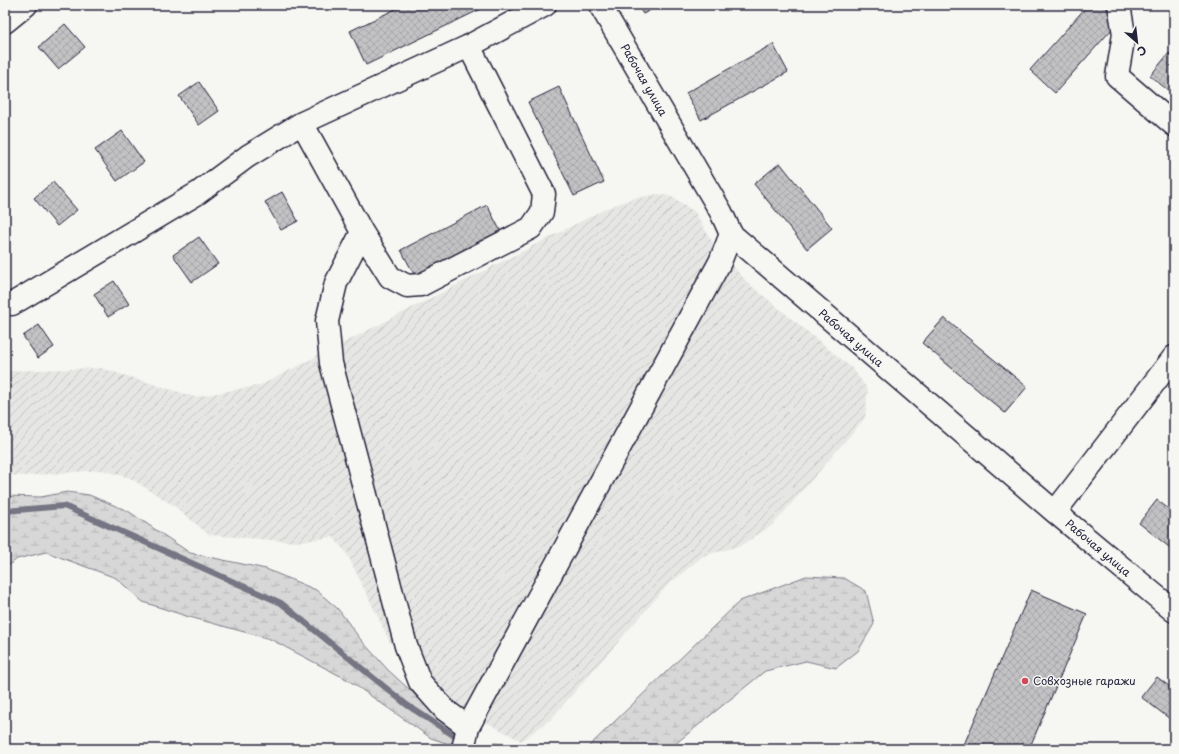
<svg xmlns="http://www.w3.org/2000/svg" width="1179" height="754" font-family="'Playpen Sans',sans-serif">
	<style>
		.industrial { fill: url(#industrial-furrows) }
		.wetland { fill: url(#wetland-marsh); stroke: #7c7c89 }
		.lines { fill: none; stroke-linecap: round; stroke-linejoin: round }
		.stream { stroke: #757583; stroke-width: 6 }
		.building { fill: url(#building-cross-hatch); stroke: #22223b }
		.minor-casing { stroke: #22223b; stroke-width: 25 }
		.minor { stroke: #f6f6f2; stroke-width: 22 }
		.poi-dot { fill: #d1495b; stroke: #f6f6f2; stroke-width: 1.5 }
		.labels { text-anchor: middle; stroke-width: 3; stroke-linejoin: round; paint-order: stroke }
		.street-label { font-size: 11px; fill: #22223b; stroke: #f6f6f2 }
		.poi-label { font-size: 11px; fill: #22223b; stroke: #f6f6f2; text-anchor: start }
	</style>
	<defs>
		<pattern id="industrial-furrows" width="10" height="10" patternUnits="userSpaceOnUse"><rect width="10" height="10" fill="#e6e6e4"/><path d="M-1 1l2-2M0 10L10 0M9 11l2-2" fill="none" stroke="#c5c5c4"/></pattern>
		<pattern id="wetland-marsh" width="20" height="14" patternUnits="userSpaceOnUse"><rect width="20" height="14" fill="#d7d7d7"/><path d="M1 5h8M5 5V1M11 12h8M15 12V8" fill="none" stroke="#b8b8b9"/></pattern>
		<pattern id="building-cross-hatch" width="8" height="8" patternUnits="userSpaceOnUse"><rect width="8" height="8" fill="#c2c2c4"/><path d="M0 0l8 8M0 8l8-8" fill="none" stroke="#a6a6a9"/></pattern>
	</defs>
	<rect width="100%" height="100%" fill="#f6f6f2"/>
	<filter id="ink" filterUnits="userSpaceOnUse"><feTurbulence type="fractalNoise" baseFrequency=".025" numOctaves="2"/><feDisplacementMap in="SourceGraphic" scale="8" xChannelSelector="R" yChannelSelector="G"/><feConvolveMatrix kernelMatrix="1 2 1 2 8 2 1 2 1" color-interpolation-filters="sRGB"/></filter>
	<g filter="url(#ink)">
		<path class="industrial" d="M659,194L672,197L695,212L714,245L748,283L853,369L868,390L865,418L773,525L740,546L703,556L666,587L551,719L521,741L460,708L390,642L347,554L333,537L296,542L209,535L174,506L130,478L101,470L24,476L5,475V371L101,368L195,397L261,385L607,208L634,198Z"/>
		<path class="wetland" d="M67,492L89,495L128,511L190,553L266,569L316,590L338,609L361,640L388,670L434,712L458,730L456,740L449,744L431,738L348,680L270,639L186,616L143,602L116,578L46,552L17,559L5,568V496L41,497Z
			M806,576L844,578L866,591L874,624L858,651L836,668L806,661L765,671L669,749H586L740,601Z
			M493,743L552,749H487Z"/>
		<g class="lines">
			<path class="stream" d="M5,511L64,506L281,603L407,705L453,735"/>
		</g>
		<path class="building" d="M404,5H489L366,65L350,31Z
			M637,5H660L643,14Z
			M1088,5H1103L1120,20L1055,93L1030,70Z
			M65,24L85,47L58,69L39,47Z
			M773,44L788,72L701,120L686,93Z
			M1169,53L1174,57V95L1150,76Z
			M199,82L219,111L199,125L179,96Z
			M559,87L604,182L574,196L528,102Z
			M122,131L144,162L117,181L95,150Z
			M780,163L832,228L807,249L754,184Z
			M53,182L77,210L57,226L34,198Z
			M282,192L298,221L281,230L265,202Z
			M487,205L501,232L415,276L401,250Z
			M199,237L218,264L192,282L173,255Z
			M114,281L129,304L108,317L94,294Z
			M944,318L1027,387L1005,413L922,343Z
			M39,325L54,347L38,358L23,336Z
			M1157,500L1174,513V551L1139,523Z
			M1031,590L1087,614L1029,749H962Z
			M1157,677L1174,690V722L1141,697Z"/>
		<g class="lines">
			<defs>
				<path id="minor" d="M600,5L721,212L731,234L1055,512L1174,611
					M1119,5L1124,34L1117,76L1174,125
					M5,22L26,5
					M302,123L362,232L390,277L407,286L421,285L531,228L542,212L544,194L469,46
					M362,232L336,283L327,321L331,363L406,646L420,682L445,710L468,727
					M12,304L198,193L248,156L302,123L469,46L545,5
					M1055,512L1174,357
					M463,749L468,727L720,262L731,234"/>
			</defs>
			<use href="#minor" class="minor-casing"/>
			<use href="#minor" class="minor"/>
		</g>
	</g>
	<circle class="poi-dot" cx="1025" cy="681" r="4"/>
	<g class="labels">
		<g class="street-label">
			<text transform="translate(644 80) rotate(60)" y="4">Рабочая улица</text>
			<text transform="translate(851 338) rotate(41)" y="4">Рабочая улица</text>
			<text transform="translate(1098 548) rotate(40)" y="4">Рабочая улица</text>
		</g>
		<g class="poi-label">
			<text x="1033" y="685">Совхозные гаражи</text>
		</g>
	</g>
	<rect width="1179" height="754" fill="none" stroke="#f6f6f2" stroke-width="20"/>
	<rect x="10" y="10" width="1159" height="734" fill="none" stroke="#22223b" stroke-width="1.5" filter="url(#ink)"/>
	<g transform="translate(1137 42) rotate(152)" stroke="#f6f6f2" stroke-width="3" paint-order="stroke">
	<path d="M0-3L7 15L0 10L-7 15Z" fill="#22223b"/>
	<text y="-6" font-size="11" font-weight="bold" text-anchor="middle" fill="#22223b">С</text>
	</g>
</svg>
